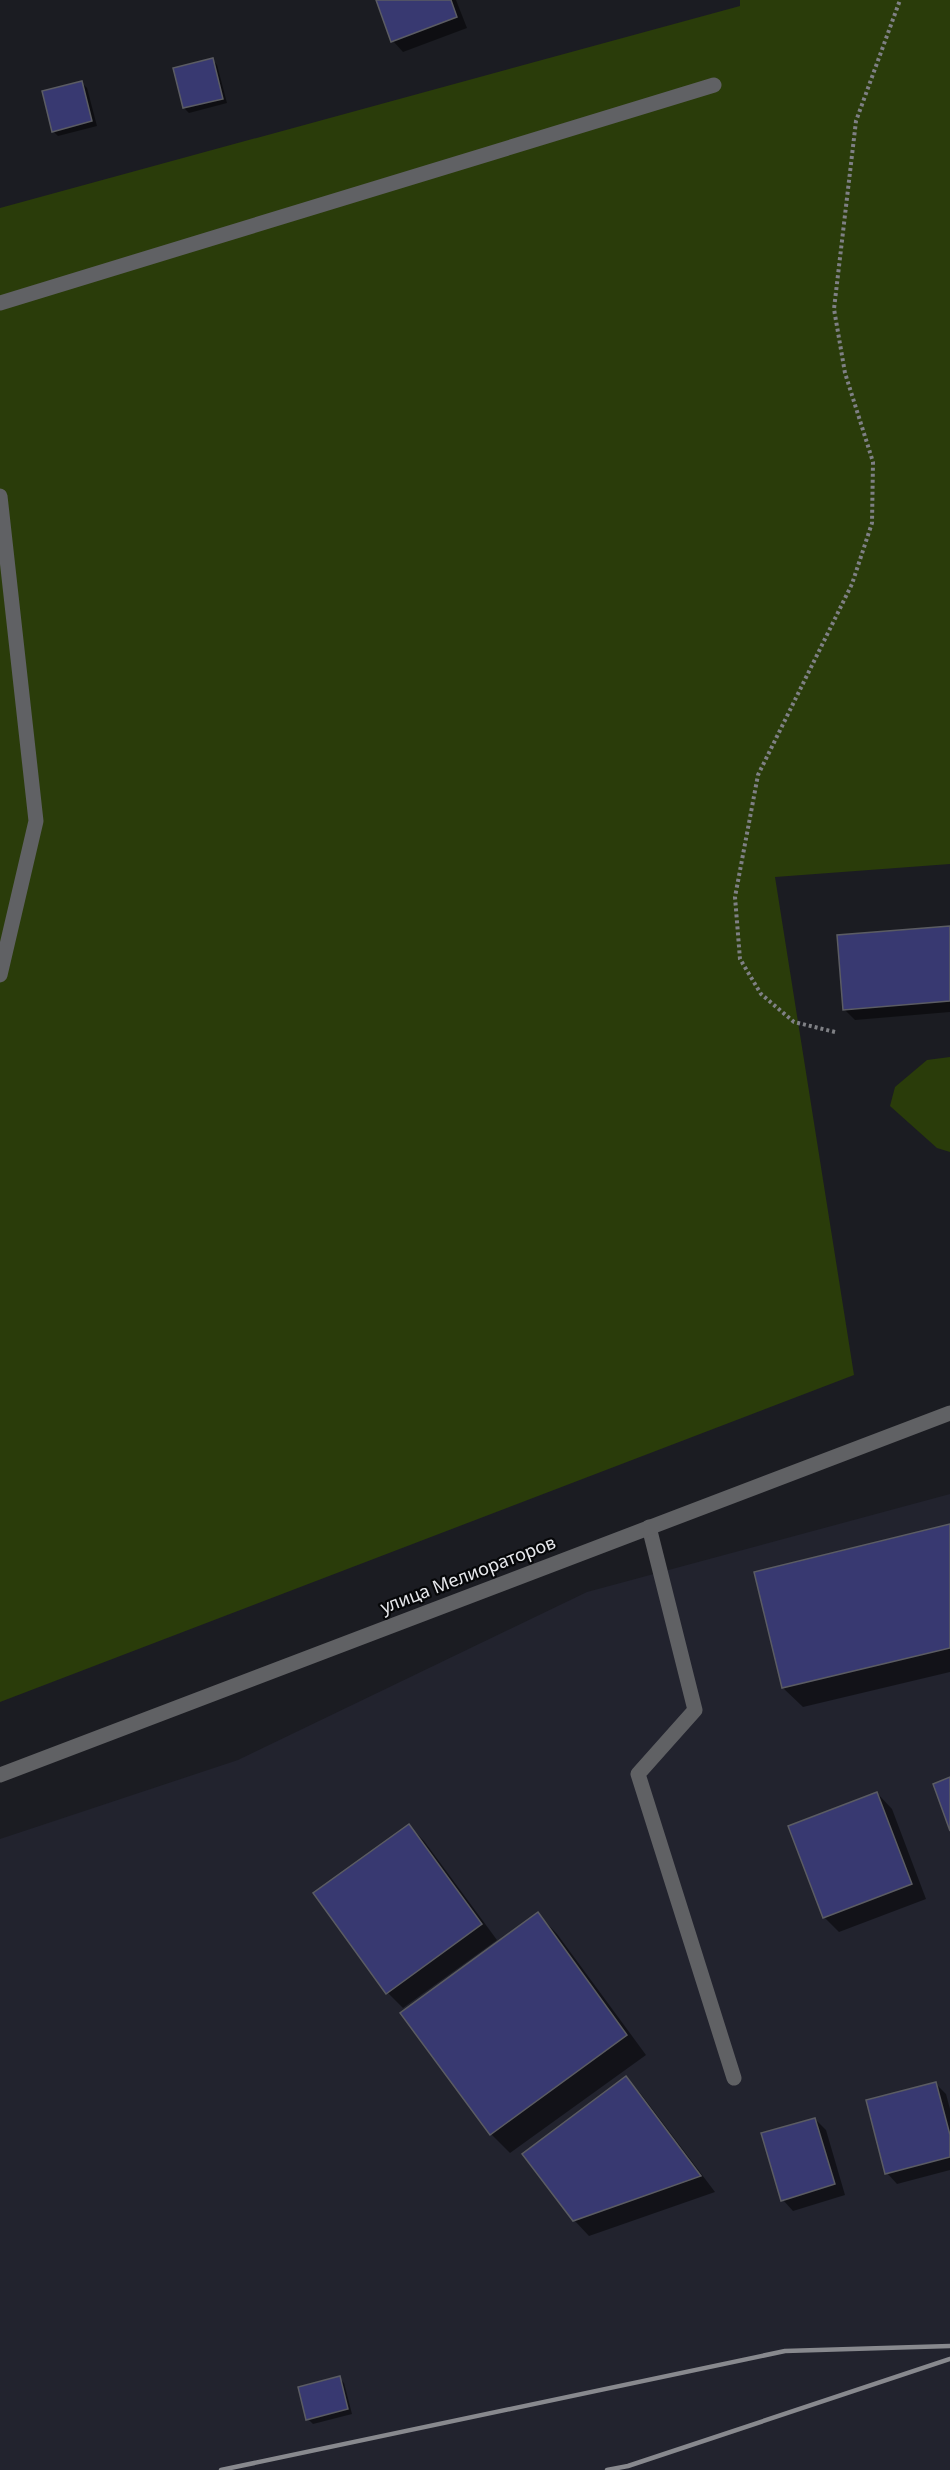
<svg xmlns="http://www.w3.org/2000/svg" width="950" height="2470" font-family="'Noto Sans',sans-serif">
	<style>
		.built { fill: #22232e }
		.green { fill: #2a3c0a }
		.shadow { fill: #0007 }
		.building { fill: #383971; stroke: #5b5c63; stroke-width: 1.5 }
		.lines { fill: none; stroke-linecap: round; stroke-linejoin: round }
		.path { stroke: #7f8085; stroke-width: 4; stroke-dasharray: 3 3; stroke-linecap: butt }
		.service { stroke: #606164; stroke-width: 15 }
		.minor { stroke: #606164; stroke-width: 15 }
		.rail { stroke: #88898e; stroke-width: 4.5 }
		.labels { text-anchor: middle; stroke-width: 4.5; stroke-linejoin: round; paint-order: stroke }
		.street-label { font-size: 18px; fill: #e6e7eb; stroke: #060709 }
	</style>
	<rect width="100%" height="100%" fill="#1b1c22"/>
	<path class="built" d="M950,1494V2470H0V1839L238,1760L587,1592Z"/>
	<path class="green" d="M740,0H950V864L775,877L854,1375L0,1702V208L740,6Z
		M950,1057V1152L937,1148L890,1106L895,1087L927,1060Z"/>
	<path class="shadow" d="M377,0H456L467,28L403,52L393,41Z
		M212,59L217,65L227,103L189,113L184,108Z
		M82,83L87,88L97,126L58,136L53,131Z
		M950,928V1012L855,1020L844,1009Z
		M950,1526V1672L803,1707L783,1688L755,1573Z
		M877,1793L892,1809L926,1899L839,1932L824,1917Z
		M409,1826L424,1841L497,1940L403,2008L388,1993Z
		M538,1914L557,1934L646,2055L510,2153L491,2134Z
		M626,2078L641,2094L715,2192L589,2236L574,2220Z
		M935,2083L946,2094L950,2109V2170L897,2184L887,2173Z
		M815,2119L826,2130L845,2195L793,2211L783,2200Z
		M339,2378L344,2383L352,2414L313,2424L308,2419Z"/>
	<path class="building" d="M376,0H451L457,17L391,42Z
		M213,58L223,99L183,108L173,68Z
		M82,81L92,121L52,132L42,91Z
		M950,926V1001L843,1010L837,935Z
		M950,1524V1648L782,1688L754,1572Z
		M950,1777V1831L933,1784Z
		M877,1792L912,1884L823,1918L788,1826Z
		M409,1824L482,1924L386,1994L313,1893Z
		M538,1912L627,2035L490,2135L400,2013Z
		M626,2076L701,2176L573,2221L522,2154Z
		M936,2082L950,2135V2157L885,2174L866,2100Z
		M815,2118L835,2184L781,2201L761,2133Z
		M340,2376L348,2409L306,2420L298,2387Z"/>
	<g class="lines">
		<path class="path" d="M835,1032L794,1022L761,994L740,959L735,897L758,775L852,584L872,523L873,462L845,373L834,309L856,121L900,0"/>
		<path class="service" d="M649,1527L695,1710L638,1774L734,2078"/>
		<path class="minor" d="M0,303L714,85
			M0,496L36,821L0,975
			M0,1775L950,1413"/>
		<path class="rail" d="M221,2470L785,2351L950,2346
			M607,2470L628,2466L950,2359"/>
	</g>
	<g class="labels">
		<g class="street-label">
			<text transform="translate(468 1575) rotate(-21)" y="6">улица Мелиораторов</text>
		</g>
	</g>
</svg>
